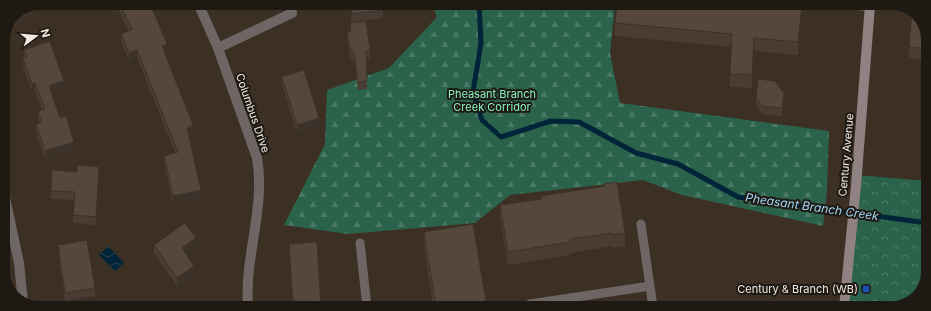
<svg xmlns="http://www.w3.org/2000/svg" width="931" height="311" font-family="Inter,sans-serif">
	<style>
		.forest { fill: url(#forest-firs) }
		.park { fill: url(#park-crowns) }
		.water { fill: url(#water-waves) }
		.lines { fill: none; stroke-linecap: round; stroke-linejoin: round }
		.stream { stroke: #002438; stroke-width: 5 }
		.service { stroke: #6e6565; stroke-width: 9 }
		.minor { stroke: #6e6565; stroke-width: 10 }
		.secondary { stroke: #908182; stroke-width: 10 }
		.wall { fill: #493d33 }
		.shaded-wall { fill: #3c3229 }
		.building { fill: #55473b; stroke: #3c3229 }
		.transit-dot { fill: #1a4fb4; stroke: #1e1913; stroke-width: 1.5 }
		.labels { text-anchor: middle; stroke-width: 4; stroke-linejoin: round; paint-order: stroke }
		.park-label { font-size: 11px; fill: #87f3c4; stroke: #1e1913 }
		.street-label { font-size: 11px; fill: #f1eae1; stroke: #1e1913 }
		.poi-label { font-size: 11px; fill: #f1eae1; stroke: #1e1913; text-anchor: end }
		.water-label { font-size: 12px; font-style: italic; fill: #9fd3f5; stroke: #1e1913 }
	</style>
	<defs>
		<pattern id="forest-firs" width="22" height="20" patternUnits="userSpaceOnUse"><rect width="22" height="20" fill="#2b624b"/><path d="M5 1l3.5 6h-7zM16 11l3.5 6h-7z" fill="#4a7965"/></pattern>
		<pattern id="park-crowns" width="20" height="18" patternUnits="userSpaceOnUse"><rect width="20" height="18" fill="#2b624b"/><path d="M2 6a3 3 0 1 1 6 0M12 15a3 3 0 1 1 6 0" fill="none" stroke="#4a7965"/></pattern>
		<pattern id="water-waves" width="16" height="10" patternUnits="userSpaceOnUse"><rect width="16" height="10" fill="#002438"/><path d="M0 5q4-4 8 0t8 0" fill="none" stroke="#264454"/></pattern>
	</defs>
	<rect width="100%" height="100%" fill="#3b3023"/>
	<path class="forest" d="M432,4H615L610,53L620,103L829,131L827,191L823,226L682,195L643,180L510,195L475,223L348,234L284,225L325,144L327,90L389,68L437,17Z"/>
	<path class="park" d="M856,175L927,181L926,283L914,301L892,308H844Z"/>
	<path class="water" d="M108,246L124,263L115,271L99,255Z"/>
	<g class="lines">
		<path class="stream" d="M479,4L481,43L473,92L482,120L501,137L551,121L579,122L636,153L678,164L738,197L927,223"/>
		<path class="service" d="M856,5L870,7
			M641,224L653,307
			M360,243L367,307
			M530,304L650,286"/>
		<path class="minor" d="M198,3L218,48L257,158C266,207 244,257 248,307
			M218,48L292,13
			M3,188L19,263L23,303"/>
		<path class="secondary" d="M844,308L856,186L870,5"/>
	</g>
	<path class="wall" d="M115,3H149L167,52L164,53L193,133L189,135L201,198L173,204L164,163V156L175,153L137,58L129,61L121,42V34L129,31Z
		M383,10V18L351,22V14Z
		M14,13L34,15L12,26L10,22Z
		M802,15L798,55L754,51L752,88L730,87V74L732,47L615,36V23Z
		M350,23L370,50V58L366,59L367,89L358,90L354,61H352L351,58H350L347,39V31H350Z
		M928,37V60L909,58V47Z
		M24,50L64,89L52,93L60,118L74,150L45,159L36,132V124L40,123L38,119V111L42,110L35,91L32,92L23,66V58L24,57Z
		M282,77L319,126L297,133L282,85Z
		M756,98L784,100L782,116L762,114L756,106Z
		M99,175L96,225L73,223L74,200L51,199V191Z
		M541,196L625,233V246L613,248L612,246L570,253V255L508,265L500,219V205L541,199Z
		M424,232L487,307H433L424,245Z
		M289,244L321,307H293L289,255Z
		M58,245L95,288V296L65,301L58,253Z
		M154,245L196,246L185,253L194,274L177,286L154,253Z"/>
	<path class="shaded-wall" d="M802,5V15L798,55V42Z
		M34,7V15L12,26V18Z
		M754,38V51L752,88V75Z
		M167,44V52L162,54V46Z
		M137,50V58L129,61V53Z
		M64,81V89L49,94V86Z
		M35,83V91L32,92V84Z
		M784,93V100L782,116V108Z
		M319,118V126L297,133V125Z
		M193,125V133L187,136V128Z
		M74,142V150L45,159V151Z
		M99,167V175L96,225V217Z
		M201,190V198L173,204V196Z
		M196,238V246L182,256V248Z
		M194,266V274L177,286V278Z"/>
	<path class="building" d="M119,3H149L155,15L167,44L162,46L193,125L187,128L201,190L173,196L164,156L178,152L137,50L129,53L121,34L132,29Z
		M354,4H382L383,10L351,14Z
		M617,4L802,5L798,42L754,38L752,75L730,74L732,34L615,23Z
		M33,5L34,7L12,18L14,13Z
		M912,11L920,17L928,37V49L909,47Z
		M366,21L370,50L366,51L367,81L358,82L354,53H352L351,50H350L347,31H351L350,23Z
		M50,41L64,81L49,86L60,118L66,116L74,142L45,151L36,124L42,122L38,111L45,109L35,83L32,84L23,58L27,57L24,50Z
		M304,70L319,118L297,125L282,77Z
		M758,79L775,81L784,93L782,108L762,106L756,98Z
		M77,165L99,167L96,217L73,215L75,192L51,191L52,170L77,172Z
		M617,182L625,233L613,235L612,233L570,239V242L508,252L500,205L542,199L541,196L605,186L604,184Z
		M185,223L196,238L182,248L194,266L177,278L154,245Z
		M473,224L487,307H436L424,232Z
		M87,240L95,288L65,293L58,245Z
		M317,242L321,307H295L292,289L289,244Z"/>
	<rect class="transit-dot" x="862" y="285" width="8" height="8" rx="2"/>
	<g class="labels">
		<g class="park-label">
			<text x="492" y="98">Pheasant Branch<tspan x="492" dy="13">Creek Corridor</tspan></text>
		</g>
		<g class="street-label">
			<text transform="translate(253 113) rotate(71)" y="4">Columbus Drive</text>
			<text transform="translate(846 155) rotate(-85)" y="4">Century Avenue</text>
		</g>
		<g class="poi-label">
			<text x="858" y="293">Century &amp; Branch (WB)</text>
		</g>
		<g class="water-label">
			<text transform="translate(812 207) rotate(8)" y="4">Pheasant Branch Creek</text>
		</g>
	</g>
	<path d="M0 0H931V311H0ZM39 10H892A29 29 0 0 1 921 39V272A29 29 0 0 1 892 301H39A29 29 0 0 1 10 272V39A29 29 0 0 1 39 10Z" fill="#1e1913" fill-rule="evenodd"/>
	<g transform="translate(36 36) rotate(74)" stroke="#1e1913" stroke-width="3" paint-order="stroke">
	<path d="M0-3L7 15L0 10L-7 15Z" fill="#f1eae1"/>
	<text y="-6" font-size="11" font-weight="bold" text-anchor="middle" fill="#f1eae1">N</text>
	</g>
</svg>
